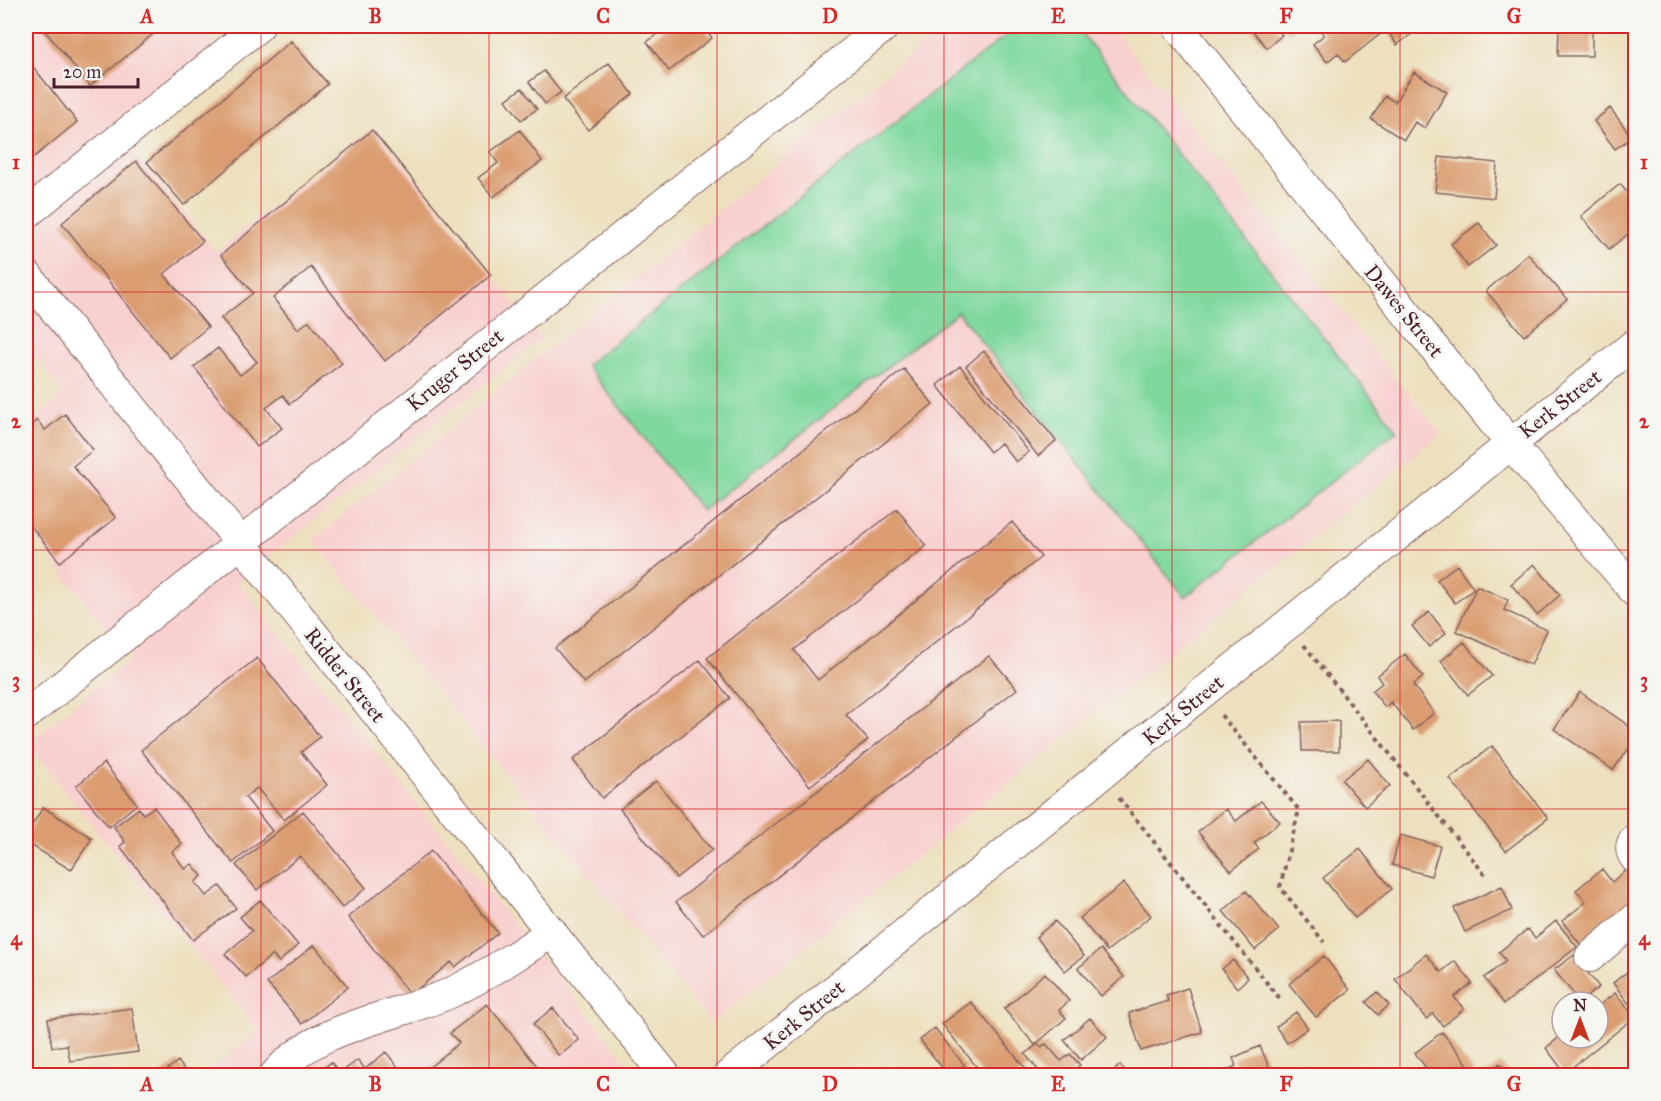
<svg xmlns="http://www.w3.org/2000/svg" width="1661" height="1101" font-family="'IM FELL Great Primer',serif">
	<style>
		.built { fill: #f7d0cf }
		.green { fill: #7fd89e; stroke: #647c64; stroke-width: 1.5 }
		.building { fill: #da9c6f }
		.lines { fill: none; stroke-linecap: round; stroke-linejoin: round }
		.minor-casing { stroke: #83635f; stroke-width: 32 }
		.path { stroke: #83635f; stroke-width: 4; stroke-dasharray: 4.5 4.5; stroke-linecap: butt }
		.minor { stroke: #fff; stroke-width: 30 }
		.grid { fill: none; stroke: #d62828; stroke-width: 1.5; stroke-opacity: 0.55 }
		.labels { text-anchor: middle; stroke-width: 6; stroke-linejoin: round; paint-order: stroke }
		.street-label { font-size: 21px; fill: #4a1f2b; stroke: #f6f6f2 }
		.neatline { fill: none; stroke: #d62828; stroke-width: 2 }
		.grid-label { font-size: 20px; text-anchor: middle; font-weight: bold; fill: #d62828 }
	</style>
	<rect width="100%" height="100%" fill="#f6f6f2"/>
	<filter id="ink" filterUnits="userSpaceOnUse"><feTurbulence type="fractalNoise" baseFrequency=".0167" numOctaves="2"/><feDisplacementMap in="SourceGraphic" scale="12" xChannelSelector="R" yChannelSelector="G"/><feConvolveMatrix kernelMatrix="1 2 1 2 8 2 1 2 1" color-interpolation-filters="sRGB"/></filter>
	<filter id="wash" filterUnits="userSpaceOnUse"><feTurbulence type="fractalNoise" baseFrequency=".008" numOctaves="4" result="noise"/><feDisplacementMap in="SourceGraphic" scale="24" xChannelSelector="R" yChannelSelector="G"/><feGaussianBlur stdDeviation="1.35" result="paint"/><feColorMatrix in="noise" values="0 0 0 0 0 0 0 0 0 0 0 0 0 0 0 0 0 1.4 0 .05"/><feComposite in="paint" operator="in"/></filter>
	<g filter="url(#wash)">
		<rect width="100%" height="100%" fill="#ede0bf"/>
		<path class="built" d="M26,26H200L218,48L116,130L216,252L374,127L542,338L237,582L637,1075H202L259,1031L27,744L131,659L26,527V425L64,394L26,345Z
			M946,26H1110L1441,434L711,1023L313,540Z"/>
		<path class="green" d="M1018,26H1076L1397,430L1185,597L958,312L702,511L586,365Z"/>
		<g id="blocks">
			<path class="building" d="M41,26H163L90,86Z
				M669,26H703L712,38L669,71L647,42Z
				M1257,26H1274L1282,35L1267,48L1252,30Z
				M1282,26H1297L1288,33Z
				M1323,26H1378L1383,32L1345,62L1338,53L1327,62L1313,44L1324,35L1319,29Z
				M1396,26H1422L1397,45L1388,32Z
				M1559,26H1592V56H1558Z
				M291,41L328,84L184,205L147,162Z
				M26,58L77,122L27,163H26Z
				M609,63L633,94L588,130L563,99Z
				M544,71L561,92L545,104L529,82Z
				M1414,72L1447,92L1425,128L1415,122L1404,140L1371,119L1385,96L1395,102Z
				M522,88L537,109L521,120L506,100Z
				M1610,108L1632,137L1615,149L1594,121Z
				M372,130L491,275L385,361L311,267L273,298L298,329L309,321L342,363L290,404L283,395L266,408L282,428L257,447L194,367L218,348L240,375L257,362L221,318L253,293L221,255Z
				M520,130L542,161L493,197L478,178L498,163L490,152Z
				M1439,157L1497,163L1494,198L1435,192Z
				M136,161L203,241L164,274L208,327L170,358L62,223Z
				M1620,184L1636,203V228L1609,249L1581,216Z
				M1479,223L1496,245L1468,267L1451,244Z
				M1528,254L1567,299L1524,336L1486,291Z
				M984,351L1056,441L1038,456L966,366Z
				M960,366L1029,452L1016,462L1001,443L990,452L937,385Z
				M904,369L933,404L584,683L555,648Z
				M65,414L93,450L73,466L116,518L60,562L26,520V429L37,420L45,430Z
				M897,509L926,546L794,650L818,680L1012,522L1041,557L846,715L868,740L810,786L707,658Z
				M1534,564L1560,595L1537,615L1511,584Z
				M1457,565L1474,589L1455,603L1437,580Z
				M1477,586L1508,600L1504,610L1547,630L1531,665L1456,631Z
				M1429,612L1446,633L1429,647L1412,626Z
				M1464,642L1492,676L1468,695L1441,661Z
				M1405,654L1423,677L1413,685L1434,713L1413,730L1391,702L1385,707L1372,691L1382,683L1377,676Z
				M989,656L1017,689L703,935L676,902Z
				M257,658L320,737L301,752L327,785L284,820L257,788L245,797L272,831L233,863L141,750Z
				M700,660L730,698L602,798L573,760Z
				M1580,692L1636,731V739L1613,770L1554,729Z
				M1339,721V751H1302L1301,722Z
				M1492,746L1548,818L1506,851L1450,779Z
				M1368,759L1390,786L1365,807L1342,780Z
				M104,763L137,804L109,827L76,786Z
				M656,781L712,850L676,878L620,809Z
				M1261,801L1280,822L1254,843L1259,849L1231,871L1198,832L1226,809L1236,821Z
				M43,807L92,838L71,870L26,842V835Z
				M154,807L182,844L172,852L185,869L192,864L202,876L195,882L206,896L220,886L236,908L193,940L120,846L125,842L114,827L139,808L143,814Z
				M303,811L366,888L342,908L300,856L257,890L236,865Z
				M1400,835L1440,846L1431,876L1392,865Z
				M1360,849L1392,889L1355,918L1323,878Z
				M431,851L498,933L455,967L451,962L410,995L348,917Z
				M1633,864L1636,868V902L1581,945L1562,921L1586,902L1576,890L1602,869L1612,882Z
				M1124,883L1151,916L1107,951L1080,918Z
				M1502,886L1512,910L1465,932L1454,908Z
				M1246,891L1279,930L1255,950L1223,911Z
				M260,900L298,945L279,962L272,955L246,977L225,954L252,931L240,917Z
				M1055,921L1084,956L1065,971L1036,937Z
				M1556,921L1577,947L1504,1004L1484,978L1506,961L1499,952L1528,929L1535,938Z
				M314,945L348,987L302,1024L267,983Z
				M1101,949L1124,977L1101,996L1078,968Z
				M1426,954L1441,972L1455,961L1472,983L1454,997L1464,1009L1443,1026L1433,1014L1426,1019L1395,979Z
				M1574,955L1599,987L1580,1002L1554,970Z
				M1324,956L1350,990L1316,1017L1289,984Z
				M1233,960L1248,978L1237,988L1222,969Z
				M1636,965V1001L1630,1005L1613,983Z
				M1045,973L1069,1001L1059,1010L1066,1018L1035,1045L1004,1009Z
				M1188,988L1202,1032L1141,1051L1129,1013L1168,1001L1166,995Z
				M1377,992L1389,1005L1378,1015L1366,1002Z
				M1615,993L1635,1017L1565,1073L1546,1048L1562,1035V1038H1598V1006Z
				M971,1002L1026,1069L1018,1076H984L942,1024Z
				M487,1004L545,1076H419L459,1043L450,1033Z
				M132,1008L138,1052L70,1061L67,1045L52,1047L48,1019Z
				M553,1008L579,1040L559,1056L533,1024Z
				M1296,1012L1308,1028L1287,1043L1276,1027Z
				M1090,1018L1107,1037L1081,1060L1064,1040Z
				M935,1028L968,1070L962,1076H949L920,1040Z
				M1442,1032L1474,1072L1470,1076H1432L1415,1053Z
				M1038,1044L1041,1047L1046,1044L1061,1061L1070,1054L1080,1065L1068,1076H1043L1025,1054Z
				M1260,1046L1273,1076H1215L1236,1066L1233,1058Z
				M386,1052L405,1076H315L331,1062L340,1073L358,1060L365,1069Z
				M178,1061L189,1076H159Z
				M1500,1063L1511,1076H1484Z
				M1120,1065L1130,1076H1108Z
				M1636,1070V1076H1622L1621,1075Z"/>
		</g>
	</g>
	<g filter="url(#ink)">
		<use href="#blocks" fill-opacity="0" stroke="#83635f" stroke-width="1.5"/>
		<g class="lines">
			<defs>
				<path id="minor" d="M1177,26L1510,443L1636,593
					M26,214L259,26
					M26,274L666,1076
					M26,715L885,26
					M1636,838C1629,845 1630,852 1636,859
					M1590,957L1636,918
					M274,1076C313,1026 394,1018 450,993C486,976 519,954 552,932
					M728,1076L1636,343"/>
			</defs>
			<use href="#minor" class="minor-casing"/>
			<path class="path" d="M1304,645L1486,876
				M1221,715L1299,810L1280,887L1324,942
				M1119,798L1280,999"/>
			<use href="#minor" class="minor"/>
		</g>
	</g>
	<path class="grid" d="M261,26V1076M489,26V1076M717,26V1076M944,26V1076M1172,26V1076M1400,26V1076M26,292H1636M26,550H1636M26,809H1636"/>
	<g class="labels">
		<g class="street-label">
			<text transform="translate(1404 311) rotate(51)" y="7">Dawes Street</text>
			<text transform="translate(455 370) rotate(-39)" y="7">Kruger Street</text>
			<text transform="translate(1560 404) rotate(-38)" y="7">Kerk Street</text>
			<text transform="translate(345 675) rotate(51)" y="7">Ridder Street</text>
			<text transform="translate(1183 710) rotate(-39)" y="7">Kerk Street</text>
			<text transform="translate(804 1015) rotate(-39)" y="7">Kerk Street</text>
		</g>
	</g>
	<rect width="1661" height="1101" fill="none" stroke="#f6f6f2" stroke-width="66"/>
	<g transform="translate(1580 1020)"><circle r="28" fill="#f6f6f2" stroke="#b1a0a2" stroke-width="1.5"/>
	<path d="M0-4.5L10 22L0 15L-10 22Z" fill="#c8321e"/>
	<text y="-9" font-size="16" font-weight="bold" text-anchor="middle" fill="#4a1f2b">N</text>
	</g>
	<path d="M54 78v9h84v-9" fill="none" stroke="#4a1f2b" stroke-width="3"/>
	<text x="63" y="78" font-size="18" fill="#4a1f2b" stroke="#f6f6f2" stroke-width="4.5" paint-order="stroke">20 m</text>
	<rect x="33" y="33" width="1595" height="1035" class="neatline"/>
	<g class="grid-label">
		<text x="147" y="23">A</text>
		<text x="375" y="23">B</text>
		<text x="603" y="23">C</text>
		<text x="830" y="23">D</text>
		<text x="1058" y="23">E</text>
		<text x="1286" y="23">F</text>
		<text x="1514" y="23">G</text>
		<text x="16" y="169">1</text>
		<text x="1644" y="169">1</text>
		<text x="16" y="428">2</text>
		<text x="1644" y="428">2</text>
		<text x="16" y="687">3</text>
		<text x="1644" y="687">3</text>
		<text x="16" y="945">4</text>
		<text x="1644" y="945">4</text>
		<text x="147" y="1091">A</text>
		<text x="375" y="1091">B</text>
		<text x="603" y="1091">C</text>
		<text x="830" y="1091">D</text>
		<text x="1058" y="1091">E</text>
		<text x="1286" y="1091">F</text>
		<text x="1514" y="1091">G</text>
	</g>
</svg>
